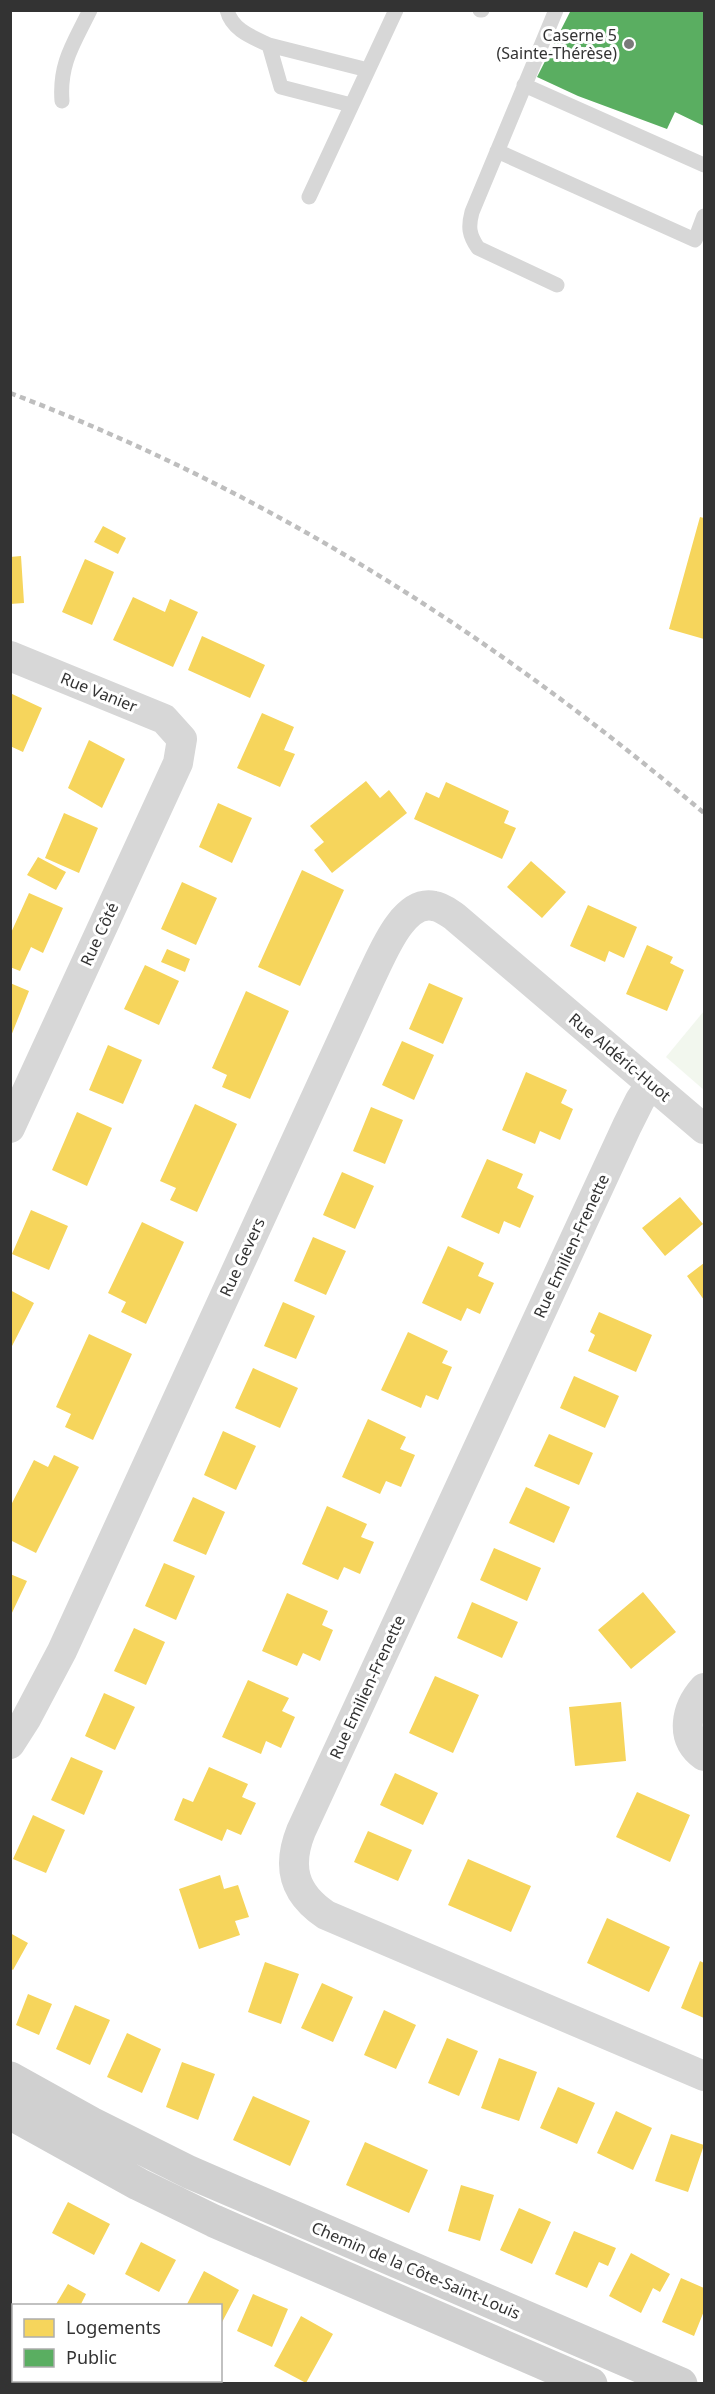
<svg xmlns="http://www.w3.org/2000/svg" width="715" height="2394" font-family="'Noto Sans',sans-serif">
	<style>
		.green { fill: #f2f7ee }
		.homes { fill: #f6d55c }
		.public { fill: #5aae61 }
		.lines { fill: none; stroke-linecap: round; stroke-linejoin: round }
		.lane { stroke: #d7d7d7; stroke-width: 15 }
		.street { stroke: #d7d7d7; stroke-width: 30 }
		.secondary { stroke: #d0d0d0; stroke-width: 33 }
		.rail { stroke: #bebebe; stroke-width: 4.5; stroke-dasharray: 6 4.5; stroke-linecap: butt }
		.poi-dot { fill: #7a7a7a; stroke: #fff; stroke-width: 2 }
		.labels { text-anchor: middle; stroke-width: 6; stroke-linejoin: round; paint-order: stroke }
		.poi-label { font-size: 16px; fill: #333; stroke: #fff; text-anchor: end }
		.street-label { font-size: 16px; fill: #333; stroke: #fff }
	</style>
	<rect width="100%" height="100%" fill="#fff"/>
	<path class="green" d="M704,1011V1090L666,1057Z"/>
	<path class="homes" d="M700,517L704,518V639L669,629Z
		M103,526L126,538L118,554L94,542Z
		M21,556L24,603L10,604V557Z
		M85,559L114,572L92,625L62,612Z
		M133,597L165,612L170,599L198,612L173,667L113,640Z
		M202,636L265,665L250,698L188,670Z
		M10,693L42,708L23,752L10,746Z
		M262,713L294,727L284,750L295,754L280,787L237,768Z
		M89,740L125,759L102,808L68,788Z
		M366,781L380,798L389,790L407,813L332,873L314,850L324,842L310,826Z
		M446,782L509,811L504,823L516,828L502,859L414,819L426,792L439,798Z
		M218,803L252,818L232,863L199,847Z
		M64,813L98,828L79,873L45,858Z
		M38,857L66,872L56,890L27,875Z
		M531,861L566,892L542,918L507,887Z
		M302,870L344,890L300,986L258,967Z
		M182,882L217,898L196,945L161,929Z
		M29,893L63,908L43,953L31,947L20,971L10,967V935Z
		M588,905L637,927L624,958L609,951L605,962L570,946Z
		M647,945L673,957L670,963L684,970L667,1011L626,994Z
		M167,949L190,959L185,972L161,962Z
		M145,965L179,981L159,1025L124,1009Z
		M10,983L29,991L11,1036H10Z
		M429,983L463,998L443,1044L409,1029Z
		M246,991L289,1011L250,1099L222,1087L227,1075L212,1068Z
		M402,1041L434,1055L414,1100L382,1085Z
		M108,1045L142,1060L123,1104L89,1090Z
		M526,1072L567,1090L561,1103L573,1109L560,1140L540,1131L535,1144L502,1130Z
		M195,1104L237,1124L197,1212L170,1200L176,1188L160,1181Z
		M371,1107L403,1120L385,1164L353,1151Z
		M77,1112L112,1128L87,1186L52,1170Z
		M487,1159L523,1174L517,1188L534,1196L520,1228L504,1221L499,1234L461,1217Z
		M342,1172L374,1186L355,1229L323,1215Z
		M680,1197L703,1224L665,1256L642,1228Z
		M31,1210L68,1226L49,1270L12,1254Z
		M142,1222L184,1242L146,1324L121,1312L126,1302L108,1293Z
		M313,1237L346,1251L326,1295L294,1281Z
		M448,1246L484,1263L478,1276L494,1283L480,1314L467,1308L461,1321L422,1303Z
		M704,1263V1300L687,1276Z
		M10,1290L34,1303L12,1346L10,1345Z
		M283,1302L315,1316L296,1359L264,1346Z
		M599,1312L652,1335L636,1372L588,1351L595,1335L590,1332Z
		M408,1332L448,1351L442,1363L452,1367L438,1400L426,1395L421,1408L381,1390Z
		M89,1334L132,1354L93,1440L65,1427L71,1414L56,1407Z
		M253,1368L298,1388L280,1428L235,1408Z
		M574,1376L619,1396L605,1428L560,1408Z
		M368,1419L406,1437L400,1449L415,1455L401,1487L386,1481L380,1494L342,1477Z
		M223,1431L256,1446L236,1490L204,1475Z
		M549,1434L593,1453L579,1485L534,1466Z
		M54,1455L79,1467L36,1553L10,1540V1507L34,1460L48,1467Z
		M526,1487L570,1507L554,1543L509,1523Z
		M193,1497L225,1512L206,1555L173,1541Z
		M327,1506L367,1524L361,1537L374,1542L360,1574L344,1567L338,1580L302,1564Z
		M494,1548L541,1568L527,1601L480,1580Z
		M164,1563L195,1576L176,1620L145,1606Z
		M10,1574L27,1581L10,1617Z
		M643,1592L676,1632L631,1669L598,1630Z
		M287,1593L328,1611L322,1625L333,1630L320,1661L303,1653L297,1666L262,1651Z
		M472,1602L518,1622L502,1658L457,1638Z
		M134,1628L165,1642L146,1685L114,1671Z
		M435,1676L479,1695L453,1753L409,1733Z
		M248,1680L289,1698L282,1711L295,1717L281,1748L266,1741L261,1754L222,1737Z
		M104,1693L135,1707L115,1750L85,1736Z
		M621,1702L626,1761L575,1766L569,1707Z
		M71,1757L103,1771L84,1815L51,1800Z
		M209,1767L248,1784L242,1797L256,1803L241,1835L227,1829L222,1841L174,1820L183,1798L193,1802Z
		M395,1773L438,1793L423,1825L380,1805Z
		M637,1792L690,1815L670,1862L616,1837Z
		M33,1815L65,1830L46,1873L13,1859Z
		M368,1831L412,1850L398,1881L354,1862Z
		M468,1859L531,1886L511,1932L448,1905Z
		M220,1875L224,1889L238,1885L249,1917L235,1921L240,1935L199,1949L179,1889Z
		M607,1918L670,1947L649,1992L587,1963Z
		M10,1933L28,1943L13,1970L10,1968Z
		M700,1961L704,1963V2018L681,2008Z
		M265,1962L299,1974L281,2024L248,2012Z
		M322,1983L353,1997L333,2042L301,2028Z
		M28,1994L52,2004L39,2035L16,2025Z
		M75,2005L110,2020L90,2065L56,2049Z
		M384,2010L416,2025L396,2069L364,2055Z
		M127,2033L161,2049L142,2093L107,2077Z
		M447,2038L478,2051L459,2096L428,2083Z
		M499,2058L537,2072L519,2121L481,2108Z
		M182,2062L215,2074L198,2120L166,2107Z
		M558,2087L595,2103L577,2144L540,2128Z
		M253,2096L310,2121L290,2166L233,2140Z
		M616,2111L652,2128L633,2170L597,2153Z
		M671,2134L704,2145L688,2192L655,2181Z
		M365,2142L428,2170L409,2213L346,2185Z
		M461,2185L494,2195L480,2241L448,2231Z
		M68,2202L110,2224L94,2255L52,2233Z
		M519,2208L551,2222L532,2264L500,2250Z
		M574,2231L616,2248L608,2266L599,2262L587,2288L555,2274Z
		M141,2242L176,2260L159,2292L125,2274Z
		M631,2253L670,2274L660,2292L653,2288L641,2313L609,2296Z
		M204,2271L239,2290L220,2326V2306H186Z
		M681,2278L704,2288V2311L694,2336L662,2322Z
		M68,2284L86,2294L80,2306H55Z
		M253,2294L288,2309L272,2347L237,2331Z
		M301,2316L333,2334L306,2383L274,2366Z"/>
	<path class="public" d="M571,10H704V126L675,112L667,129L578,96L537,77Z"/>
	<g class="lines">
		<path class="lane" d="M227,10C232,30 252,37 269,45
			M480,10H482
			M556,10L472,212C468,227 469,235 478,248L557,285
			M524,85L704,165
			M62,101C59,63 74,43 90,10
			M351,105L281,87L269,45L368,70
			M497,151L695,240L704,216
			M309,197L396,10"/>
		<path class="street" d="M10,656L164,719L182,739L178,763L10,1128
			M651,1084L640,1100L627,1126L301,1831C287,1866 293,1893 326,1915L704,2076
			M704,1688C686,1708 679,1738 704,1756
			M10,1744L26,1719L62,1651L371,977C382,955 403,899 434,906C442,907 449,913 455,917L704,1129"/>
		<path class="secondary" d="M10,2078L91,2123L189,2172L681,2384
			M10,2113L138,2184L214,2221L591,2384"/>
		<path class="rail" d="M10,393C270,492 493,635 704,813"/>
	</g>
	<circle class="poi-dot" cx="629" cy="44" r="6"/>
	<g class="labels">
		<g class="poi-label">
			<text x="617" y="41">Caserne 5<tspan x="617" dy="18">(Sainte-Thérèse)</tspan></text>
		</g>
		<g class="street-label">
			<text transform="translate(99 692) rotate(22)" y="6">Rue Vanier</text>
			<text transform="translate(99 934) rotate(-65)" y="6">Rue Côté</text>
			<text transform="translate(620 1057) rotate(40)" y="6">Rue Aldéric-Huot</text>
			<text transform="translate(571 1246) rotate(-65)" y="6">Rue Emilien-Frenette</text>
			<text transform="translate(242 1257) rotate(-65)" y="6">Rue Gevers</text>
			<text transform="translate(367 1687) rotate(-65)" y="6">Rue Emilien-Frenette</text>
			<text transform="translate(416 2270) rotate(23)" y="6">Chemin de la Côte-Saint-Louis</text>
		</g>
	</g>
	<rect width="715" height="2394" fill="none" stroke="#333333" stroke-width="24"/>
	<rect x="12" y="2304" width="210" height="78" fill="#ffffff" stroke="#adadad" stroke-width="1.5"/>
	<rect x="24" y="2319" width="30" height="18" fill="#f6d55c" stroke="#adadad" stroke-width="1.5"/>
	<text x="66" y="2334" font-size="18" fill="#333333">Logements</text>
	<rect x="24" y="2349" width="30" height="18" fill="#5aae61" stroke="#adadad" stroke-width="1.5"/>
	<text x="66" y="2364" font-size="18" fill="#333333">Public</text>
</svg>
